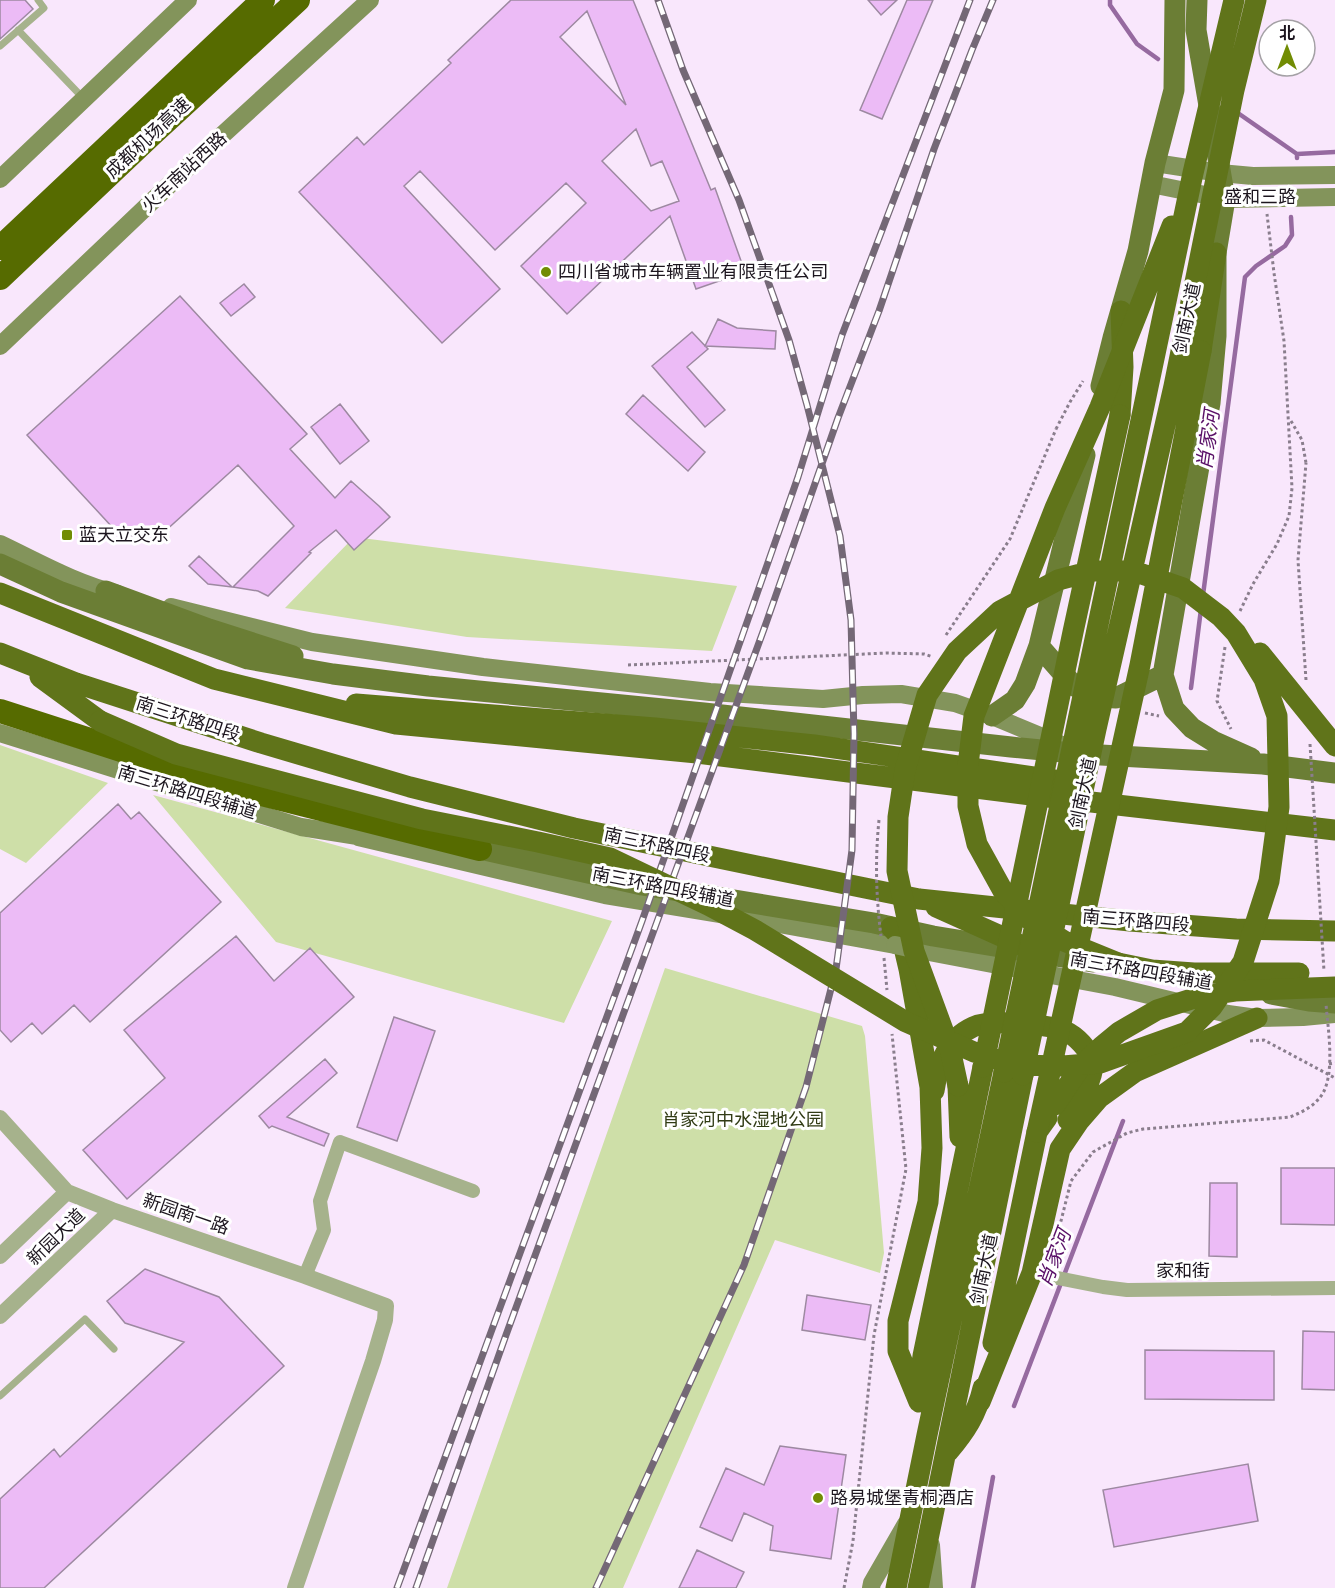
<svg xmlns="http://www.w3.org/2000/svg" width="1335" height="1588" font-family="Helvetica,'Noto Sans SC',sans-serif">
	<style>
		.green { fill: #cedfa8 }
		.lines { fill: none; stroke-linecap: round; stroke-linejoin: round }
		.stream { stroke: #966aa0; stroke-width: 4.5 }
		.building { fill: #ecbbf6; stroke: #9d89a1; stroke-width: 1.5; fill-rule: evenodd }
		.path { stroke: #8a7e8d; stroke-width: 3; stroke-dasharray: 3 3; stroke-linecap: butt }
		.service { stroke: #a6b28c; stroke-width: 7 }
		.minor { stroke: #a6b28c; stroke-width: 14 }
		.tertiary { stroke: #a6b28c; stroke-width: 16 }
		.secondary { stroke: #83945b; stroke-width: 18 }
		.primary { stroke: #6b7e35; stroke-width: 21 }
		.trunk { stroke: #60741a; stroke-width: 21 }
		.motorway { stroke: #566b00; stroke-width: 24 }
		.rail-casing { stroke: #746876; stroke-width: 7 }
		.rail { stroke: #fff; stroke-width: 4.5; stroke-dasharray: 14; stroke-linecap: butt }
		.path-bridge { stroke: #8a7e8d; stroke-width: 3; stroke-dasharray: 3 3; stroke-linecap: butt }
		.secondary-bridge { stroke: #83945b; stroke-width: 18 }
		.trunk-bridge { stroke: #60741a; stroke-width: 21 }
		.poi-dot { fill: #718c03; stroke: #fff; stroke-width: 2 }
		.labels { text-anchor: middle; stroke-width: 6; stroke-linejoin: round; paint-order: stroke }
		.street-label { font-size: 18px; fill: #1c151e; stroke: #fff }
		.poi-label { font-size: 18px; fill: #1c151e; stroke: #fff; text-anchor: start }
		.park-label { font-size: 18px; fill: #313b15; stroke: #fff }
		.water-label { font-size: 20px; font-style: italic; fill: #5a1068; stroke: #fff }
	</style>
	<rect width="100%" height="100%" fill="#f9e7fc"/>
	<path class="green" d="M354,537L737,586L712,651L467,637L285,608Z
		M0,745L108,783L26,863L0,849Z
		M153,795L612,921L564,1023L276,942Z
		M665,968L862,1026L865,1036L884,1253L880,1273L775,1240L623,1588H447Z"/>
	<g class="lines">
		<path class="stream" d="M1110,0V5L1137,44L1158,59
			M1235,111L1297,154V158
			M1297,154L1335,152
			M1203,595L1245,277L1256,266L1285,246L1292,235L1291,217
			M1191,688L1201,609
			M1014,1406L1123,1121
			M973,1588L993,1477"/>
	</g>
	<path class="building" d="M0,0H25L33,9L0,39Z
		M511,0H633L711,190L715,188L745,272L696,289L670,216L567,314L521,266L586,203L566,183L495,250L420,171L404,186L500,289L442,343L299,192L357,137L364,145L451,63L448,60ZM587,11L626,105L560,37ZM636,129L651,166L662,161L679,201L651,211L602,161Z
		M868,0H897L881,15Z
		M907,0H933L882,119L860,110Z
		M244,284L255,297L231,316L220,303Z
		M180,296L307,434L290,449L335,498L351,481L379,506L390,517L354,550L336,530L309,552L311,553L268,596L258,591L233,587L294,526L238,465L152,543L114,529L27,435Z
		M718,319L737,328L776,331L775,349L705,346Z
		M692,332L708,349L687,367L725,410L705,427L652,366Z
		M643,395L705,452L688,471L626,414Z
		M340,404L369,441L340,464L311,427Z
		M199,556L232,587L208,584L189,566Z
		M118,804L131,819L139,812L221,902L90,1022L74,1005L42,1034L32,1023L11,1042L0,1030V913Z
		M236,936L274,981L310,948L354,997L127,1199L83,1150L165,1078L124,1030Z
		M394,1017L435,1031L397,1141L357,1127Z
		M325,1059L337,1073L287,1117L329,1134L324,1146L272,1126L269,1128L259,1116Z
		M1281,1168H1335V1225L1281,1224Z
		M1210,1183H1237V1257L1209,1256Z
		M145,1269L219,1297L284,1366L44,1588H0V1499L54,1449L60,1457L184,1342L125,1323L107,1301Z
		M807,1295L871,1305L865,1340L802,1330Z
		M1303,1331L1335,1332V1390L1302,1389Z
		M1145,1350L1274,1351V1400L1145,1399Z
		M780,1446L846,1455L831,1559L770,1550L773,1526L744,1513L732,1541L700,1527L726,1468L764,1485Z
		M1248,1464L1258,1521L1114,1547L1103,1490Z
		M697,1550L744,1572L736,1588H679Z"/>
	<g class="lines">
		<path class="path" d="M1291,421L1302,440L1306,463
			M1056,429L1070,402L1083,381
			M1240,611L1253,584L1277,544L1289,516L1292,488L1284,341L1274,273L1267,214
			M1225,647L1217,701L1231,729
			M628,665L886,653L924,654L933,657
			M1145,713L1159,716
			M1250,1041L1264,1040L1335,1078
			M1329,1064L1335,1063
			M844,1588L853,1541L874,1335L906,1169L892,1034"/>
		<path class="service" d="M18,30L84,99
			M0,46L44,8L38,0
			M0,1396L85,1319L114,1349"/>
		<path class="minor" d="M1032,1273L1103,1287L1127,1290L1335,1288
			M305,1276L324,1230L320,1201L340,1142L473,1191"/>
		<path class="tertiary" d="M0,1118L67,1192L112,1210L305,1276L386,1306L385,1320L373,1361L295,1588
			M0,1256L67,1192
			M0,1316L112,1210"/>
		<path class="secondary" d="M1155,163L1220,173L1253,176L1335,175
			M0,179L188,0
			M1151,184L1225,199L1335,197
			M0,346L207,149L370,0
			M0,544C38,562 76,584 118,594
			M171,607L312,642L483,667L710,692L823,699L863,695L901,694L955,703L992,716L1062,745
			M0,733L301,827L370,838
			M358,837L605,895L763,921L895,945
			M913,949L1115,987L1228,1014L1257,1018L1303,1017L1335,1014
			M931,1545L934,1588
			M871,1588L872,1583L906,1524"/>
		<path class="primary" d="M1197,0L1196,30L1225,199L1216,253V336L1210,403L1163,675L1174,709L1192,728L1213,741L1251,758
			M1101,386L1113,338L1138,251L1155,163L1174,90L1175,0
			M0,564L61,592L248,659L333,674L428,686L704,713L1011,747L1083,754L1263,764L1335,773
			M106,591L209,629L293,656
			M1039,646L1074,686L1099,697L1116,698L1163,675
			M992,716L1015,700L1025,684L1039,646L1085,455
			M480,849L642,885L874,923L933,936L1093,962
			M1271,994L1309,1001L1335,1003"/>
		<path class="trunk" d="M1201,351L1216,253
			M1120,415L1123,367L1121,311
			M0,593L214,679L396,724L697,753L1039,796L1335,830
			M0,653L76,683L261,743L410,787L574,828L757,866L919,899L1130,921L1236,929L1335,931
			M40,677L100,721
			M356,704L655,728L814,745L1061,781
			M936,907L1025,947
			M891,927L902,939L909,969L930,1087L932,1148L928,1202L898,1321V1351L919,1402
			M1118,963L1152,970L1194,973H1299
			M958,1086L960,1137
			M934,1091C938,1064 947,1039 973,1027C990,1019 1047,1024 1065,1031C1076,1036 1089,1049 1092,1061C1097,1075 1076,1107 1068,1120
			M993,1343L1037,1132L1047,1118
			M918,1396L923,1356L983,1067
			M980,1402L1032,1273L1060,1149L1079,1121L1099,1098L1135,1072L1257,1018
			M948,1452C965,1432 977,1414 983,1388
			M896,1588L927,1435L1004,1072
			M918,1588L1023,1075"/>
		<path class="motorway" d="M0,248L263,0
			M0,278L151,135L298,0
			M0,711L242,789L480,849"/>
		<defs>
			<path id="rail" d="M397,1588L642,921L798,477L842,335L970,0
				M416,1588L506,1335L764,629L838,418L879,311L934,149L972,50L993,0
				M596,1588L744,1265L806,1087L836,969L852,850L854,734L851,620L840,536L807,405L789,340L739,200L683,70L658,0"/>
		</defs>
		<use href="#rail" class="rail-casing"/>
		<use href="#rail" class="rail"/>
		<path class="path-bridge" d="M946,635L1010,539L1056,429
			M1306,680L1298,560L1306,463
			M1310,744L1324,971
			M879,820C875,859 876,897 881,936
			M884,958L887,990
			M1055,1245L1071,1181L1093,1152L1127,1133L1143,1129L1290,1117C1303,1112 1316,1105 1323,1093C1335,1071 1328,1029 1326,1004"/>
		<path class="secondary-bridge" d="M895,945L913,949"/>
		<path class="trunk-bridge" d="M1260,653L1335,746
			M100,721L176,754L422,819L538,842L610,858L708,905L755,930L906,1022L974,1052L1016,1065L1063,1066L1100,1063L1187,1032L1212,1007L1243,962L1269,881L1279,807L1277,716L1264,679L1236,633L1221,617L1183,588L1142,574L1124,571H1092L1058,580L1000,611L957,651L927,695L905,770L898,817L897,871L914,951L950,1049L958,1086
			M1118,963L1064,941L1029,919L1003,891L977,844L968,806V765L974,716L1055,508L1100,407L1172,226
			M983,1067L1073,632L1120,415
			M1004,1072L1193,173L1234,0
			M1023,1075L1096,729L1174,386L1234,90L1256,0
			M1055,1105L1081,1066L1102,1046L1119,1032L1157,1010L1201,996L1235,991L1335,987
			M1037,1132L1140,665L1201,351"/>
	</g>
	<g class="poi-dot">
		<circle cx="546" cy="272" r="6"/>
		<rect x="61" y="529" width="12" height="12" rx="3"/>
		<circle cx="818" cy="1498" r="6"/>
	</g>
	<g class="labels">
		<g class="street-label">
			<text transform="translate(148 138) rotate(-43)" y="6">成都机场高速</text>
			<text transform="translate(184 172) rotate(-43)" y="6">火车南站西路</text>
			<text x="1260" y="203">盛和三路</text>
			<text transform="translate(1187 318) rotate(-78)" y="6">剑南大道</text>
			<text transform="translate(188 719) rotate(18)" y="6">南三环路四段</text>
			<text transform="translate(187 792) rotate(17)" y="6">南三环路四段辅道</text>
			<text transform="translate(1083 793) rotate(-78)" y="6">剑南大道</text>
			<text transform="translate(657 845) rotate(12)" y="6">南三环路四段</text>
			<text transform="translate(663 887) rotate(11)" y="6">南三环路四段辅道</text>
			<text transform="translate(1136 921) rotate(5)" y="6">南三环路四段</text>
			<text transform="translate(1141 971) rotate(10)" y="6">南三环路四段辅道</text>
			<text transform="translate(186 1214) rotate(19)" y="6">新园南一路</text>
			<text transform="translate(56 1237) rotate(-44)" y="6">新园大道</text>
			<text transform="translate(984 1269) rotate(-78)" y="6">剑南大道</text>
			<text x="1183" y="1277">家和街</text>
		</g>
		<g class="poi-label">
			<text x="558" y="278">四川省城市车辆置业有限责任公司</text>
			<text x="79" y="541">蓝天立交东</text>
			<text x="830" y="1504">路易城堡青桐酒店</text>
		</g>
		<g class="park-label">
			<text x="743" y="1126">肖家河中水湿地公园</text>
		</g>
		<g class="water-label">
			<text transform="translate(1208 440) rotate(-82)" y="7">肖家河</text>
			<text transform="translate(1054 1258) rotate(-69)" y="7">肖家河</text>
		</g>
	</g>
	<g transform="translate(1287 48)"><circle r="28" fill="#ffffff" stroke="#a4a1a5" stroke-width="1.5"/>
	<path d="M0-4.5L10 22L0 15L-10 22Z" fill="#718c03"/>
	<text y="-9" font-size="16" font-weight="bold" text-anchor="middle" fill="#1c151e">北</text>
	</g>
</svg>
